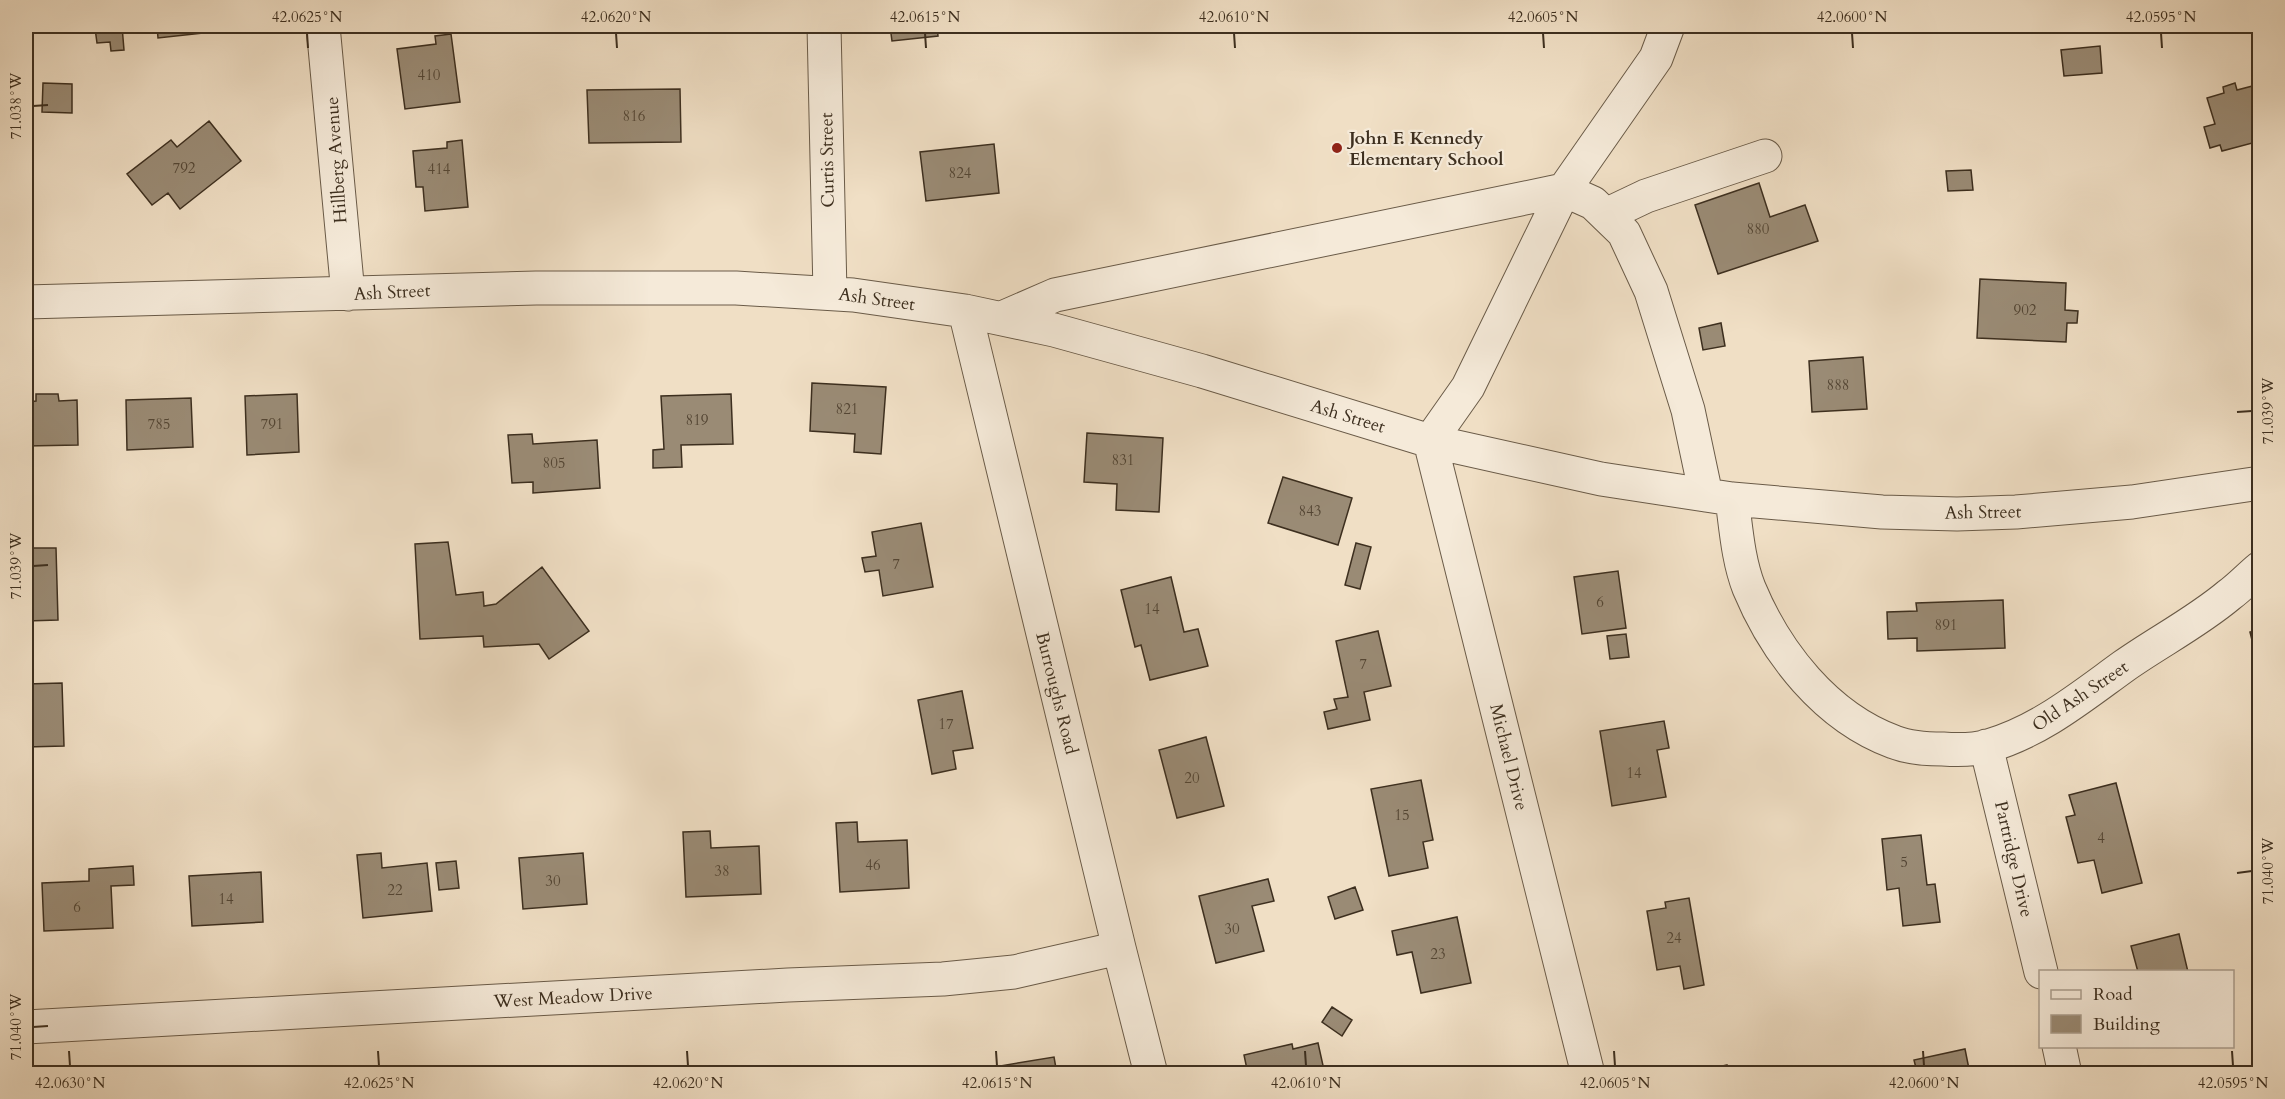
<svg xmlns="http://www.w3.org/2000/svg" width="2285" height="1099" font-family="Cardo,serif">
	<style>
		.building { fill: #9a8b75; stroke: #3d2f1f; stroke-width: 1.5 }
		.lines { fill: none; stroke-linecap: round; stroke-linejoin: round }
		.minor-casing { stroke: #6a5b48; stroke-width: 35 }
		.minor { stroke: #f5ead9; stroke-width: 33 }
		.ticks { fill: none; stroke: #3d2f1f; stroke-width: 2 }
		.poi-dot { fill: #8f2418; stroke: #f5ead9; stroke-width: 2 }
		.labels { text-anchor: middle; stroke-width: 4.5; stroke-linejoin: round; paint-order: stroke }
		.number-label { font-size: 15px; fill: #544634 }
		.poi-label { font-size: 18px; font-weight: bold; fill: #3d2f1f; stroke: #f5ead9; text-anchor: start }
		.street-label { font-size: 18px; fill: #3d2f1f; stroke: #f5ead9 }
		.neatline { fill: none; stroke: #3d2f1f; stroke-width: 2 }
		.ticks-label { font-size: 15px; text-anchor: middle; fill: #3d2f1f }
	</style>
	<rect width="100%" height="100%" fill="#f0dfc5"/>
	<filter id="stains"><feTurbulence type="fractalNoise" baseFrequency=".00333" numOctaves="4"/><feColorMatrix values="0 0 0 0 .2 0 0 0 0 .09 0 0 0 0 .02 0 0 0 .5 -.17"/></filter>
	<radialGradient id="worn" r=".72"><stop offset=".6" stop-color="#630" stop-opacity="0"/><stop offset="1" stop-color="#630" stop-opacity=".3"/></radialGradient>
	<path class="building" d="M122,26L124,50L111,51L110,42L97,43L95,28Z
		M157,26H221V31L158,38Z
		M890,26H937L938,36L892,41Z
		M451,34L460,102L405,109L397,49L436,44L435,36Z
		M2100,46L2102,73L2064,76L2061,50Z
		M43,83L72,84V113L42,112Z
		M2235,83L2237,90L2260,84V141L2222,151L2220,145L2210,148L2204,127L2215,124L2207,98L2224,93L2223,87Z
		M680,89L681,142L589,143L587,90Z
		M209,121L241,161L180,209L168,193L152,205L127,174L171,140L177,147Z
		M462,140L468,207L425,211L423,187H416L413,151L447,148V142Z
		M994,144L999,193L926,201L920,152Z
		M26,159H32L30,203H26Z
		M1971,170L1973,190L1948,191L1946,171Z
		M1759,183L1770,217L1805,205L1818,241L1718,274L1695,205Z
		M1980,279L2066,283L2065,310L2078,311L2077,323H2067L2066,342L1977,338Z
		M1721,323L1725,346L1703,350L1699,328Z
		M1863,357L1867,409L1812,412L1809,361Z
		M812,383L886,387L881,454L854,452L855,434L810,431Z
		M36,394H58L59,401L77,400L78,445L26,446V402L36,401Z
		M297,394L299,452L247,455L245,396Z
		M731,394L733,444L681,445L682,467L653,468V450L664,449L661,396Z
		M191,398L193,447L127,450L126,400Z
		M1087,433L1163,438L1159,512L1116,510L1117,484L1084,482Z
		M532,434L533,444L597,440L600,488L533,493V482L512,483L508,435Z
		M1283,477L1352,498L1338,545L1268,523Z
		M921,523L933,587L883,596L879,570L865,572L862,558L876,556L872,532Z
		M448,542L456,595L483,592L484,606L496,604L542,567L589,631L549,659L539,644L484,647L483,636L420,639L415,544Z
		M1356,543L1371,547L1360,589L1345,585Z
		M26,548H56L58,620L26,621Z
		M1618,571L1626,628L1582,634L1574,577Z
		M1171,577L1184,632L1198,629L1208,666L1150,680L1141,645L1135,647L1121,590Z
		M2003,600L2005,648L1917,651V638L1888,639L1887,612L1917,611L1916,603Z
		M2260,630V672L2250,632Z
		M1378,631L1391,686L1364,692L1370,720L1328,729L1324,712L1337,709L1334,699L1348,697L1336,641Z
		M1626,634L1629,657L1610,659L1607,636Z
		M62,683L64,746L26,747V684Z
		M962,691L973,748L953,751L956,769L932,774L918,700Z
		M1664,721L1669,748L1657,750L1666,797L1612,806L1600,731Z
		M1206,737L1224,806L1177,818L1159,750Z
		M1421,780L1433,840L1423,842L1428,868L1389,876L1371,789Z
		M2116,783L2142,883L2102,893L2094,860L2078,863L2066,817L2075,815L2069,795Z
		M857,822L858,842L907,840L909,888L840,892L836,823Z
		M710,831L711,848L759,846L761,894L686,897L683,832Z
		M1921,835L1927,885L1935,884L1940,922L1903,926L1899,888L1887,890L1882,839Z
		M381,853L382,868L427,863L432,911L363,918L357,855Z
		M583,853L587,904L523,909L519,858Z
		M456,861L459,888L439,890L436,863Z
		M133,866L134,885L111,886L113,928L44,931L42,883L89,881V869Z
		M261,872L263,922L192,926L189,876Z
		M1268,879L1274,901L1252,906L1264,951L1216,963L1199,896Z
		M1355,887L1363,910L1335,919L1328,897Z
		M1689,898L1704,985L1684,989L1680,966L1657,970L1647,911L1666,908L1665,902Z
		M1457,917L1471,983L1421,993L1412,952L1397,955L1392,931Z
		M2179,934L2188,972H2138L2131,946Z
		M1332,1007L1352,1020L1342,1036L1322,1022Z
		M1318,1043L1324,1070L1311,1074H1248L1244,1055L1292,1044L1293,1049Z
		M1965,1049L1970,1074H1894L1916,1068L1914,1060Z
		M1054,1057L1057,1074H989L988,1068Z
		M1727,1065L1729,1074H1688Z"/>
	<g class="lines">
		<defs>
			<path id="minor" d="M323,26L348,294
				M824,26L830,293
				M1564,190L1593,203L1624,233L1651,291L1688,410L1706,495
				M1606,215L1646,196L1765,156
				M26,302L536,288H736L853,295L965,311L1054,330L1202,371L1430,441L1601,479L1732,499L1882,512L1957,514L2016,512L2132,502L2260,483
				M965,311L1119,948L1151,1074
				M1002,318L1055,295L1564,190
				M1732,499C1736,528 1738,560 1749,588C1776,653 1826,717 1894,742C1909,748 1927,749 1943,749C1957,750 1974,750 1988,746C2040,731 2081,697 2124,666C2158,642 2197,622 2229,595C2240,587 2249,577 2260,568
				M1986,746L2041,972
				M26,1027L788,985L943,979L1014,972L1119,948
				M2059,1046L2065,1074
				M1588,1074L1430,441L1468,387L1564,190L1656,58L1668,26"/>
		</defs>
		<use href="#minor" class="minor-casing"/>
		<use href="#minor" class="minor"/>
	</g>
	<path class="ticks" d="M307,33L308,48M616,33L617,48M925,33L926,48M1234,33L1235,48M1543,33L1544,48M1852,33L1853,48M2161,33L2162,48M33,106L48,105M2237,412L2252,411M33,566L48,565M2237,873L2252,871M33,1027L48,1026M69,1051L70,1066M378,1051L379,1066M687,1051L688,1066M996,1051L997,1066M1305,1051L1306,1066M1614,1051L1615,1066M1923,1051L1924,1066M2232,1051L2233,1066"/>
	<circle class="poi-dot" cx="1337" cy="148" r="6"/>
	<g class="labels">
		<g class="number-label">
			<text x="429" y="80">410</text>
			<text x="634" y="121">816</text>
			<text x="184" y="173">792</text>
			<text x="439" y="174">414</text>
			<text x="960" y="178">824</text>
			<text x="1758" y="234">880</text>
			<text x="2025" y="315">902</text>
			<text x="1838" y="390">888</text>
			<text x="847" y="414">821</text>
			<text x="697" y="425">819</text>
			<text x="159" y="429">785</text>
			<text x="272" y="429">791</text>
			<text x="1123" y="465">831</text>
			<text x="554" y="468">805</text>
			<text x="1310" y="516">843</text>
			<text x="896" y="569">7</text>
			<text x="1600" y="607">6</text>
			<text x="1152" y="614">14</text>
			<text x="1946" y="630">891</text>
			<text x="1363" y="669">7</text>
			<text x="946" y="729">17</text>
			<text x="1634" y="778">14</text>
			<text x="1192" y="783">20</text>
			<text x="1402" y="820">15</text>
			<text x="2101" y="843">4</text>
			<text x="1904" y="867">5</text>
			<text x="873" y="870">46</text>
			<text x="722" y="876">38</text>
			<text x="553" y="886">30</text>
			<text x="395" y="895">22</text>
			<text x="226" y="904">14</text>
			<text x="77" y="912">6</text>
			<text x="1232" y="934">30</text>
			<text x="1674" y="943">24</text>
			<text x="1438" y="959">23</text>
		</g>
		<g class="poi-label">
			<text x="1349" y="144">John F. Kennedy<tspan x="1349" dy="21">Elementary School</tspan></text>
		</g>
		<g class="street-label">
			<text transform="translate(336 160) rotate(-94)" y="6">Hillberg Avenue</text>
			<text transform="translate(827 160) rotate(-91)" y="6">Curtis Street</text>
			<text transform="translate(392 292) rotate(-3)" y="6">Ash Street</text>
			<text transform="translate(877 299) rotate(8)" y="6">Ash Street</text>
			<text transform="translate(1348 416) rotate(17)" y="6">Ash Street</text>
			<text transform="translate(1983 512) rotate(-1)" y="6">Ash Street</text>
			<text transform="translate(1057 693) rotate(76)" y="6">Burroughs Road</text>
			<text transform="translate(2080 696) rotate(-34)" y="6">Old Ash Street</text>
			<text transform="translate(1509 757) rotate(76)" y="6">Michael Drive</text>
			<text transform="translate(2014 859) rotate(77)" y="6">Partridge Drive</text>
			<text transform="translate(573 997) rotate(-3)" y="6">West Meadow Drive</text>
		</g>
	</g>
	<rect width="2285" height="1099" fill="none" stroke="#f0dfc5" stroke-width="66"/>
	<rect x="2039" y="970" width="195" height="78" fill="#f5ead9" stroke="#ab9f8f" stroke-width="1.5"/>
	<rect x="2051" y="990" width="30" height="9" fill="#f5ead9" stroke="#ab9f8f" stroke-width="1.5"/>
	<text x="2093" y="1000" font-size="18" fill="#3d2f1f">Road</text>
	<rect x="2051" y="1015" width="30" height="18" fill="#9a8b75" stroke="#ab9f8f" stroke-width="1.5"/>
	<text x="2093" y="1030" font-size="18" fill="#3d2f1f">Building</text>
	<rect x="33" y="33" width="2219" height="1033" class="neatline"/>
	<g class="ticks-label">
		<text x="307" y="22">42.0625°N</text>
		<text x="616" y="22">42.0620°N</text>
		<text x="925" y="22">42.0615°N</text>
		<text x="1234" y="22">42.0610°N</text>
		<text x="1543" y="22">42.0605°N</text>
		<text x="1852" y="22">42.0600°N</text>
		<text x="2161" y="22">42.0595°N</text>
		<text transform="translate(16 106) rotate(-90)" y="5">71.038°W</text>
		<text transform="translate(2268 411) rotate(-90)" y="5">71.039°W</text>
		<text transform="translate(16 566) rotate(-90)" y="5">71.039°W</text>
		<text transform="translate(2268 871) rotate(-90)" y="5">71.040°W</text>
		<text transform="translate(16 1027) rotate(-90)" y="5">71.040°W</text>
		<text x="70" y="1088">42.0630°N</text>
		<text x="379" y="1088">42.0625°N</text>
		<text x="688" y="1088">42.0620°N</text>
		<text x="997" y="1088">42.0615°N</text>
		<text x="1306" y="1088">42.0610°N</text>
		<text x="1615" y="1088">42.0605°N</text>
		<text x="1924" y="1088">42.0600°N</text>
		<text x="2233" y="1088">42.0595°N</text>
	</g>
	<rect width="100%" height="100%" filter="url(#stains)"/>
	<rect width="100%" height="100%" fill="url(#worn)"/>
</svg>
